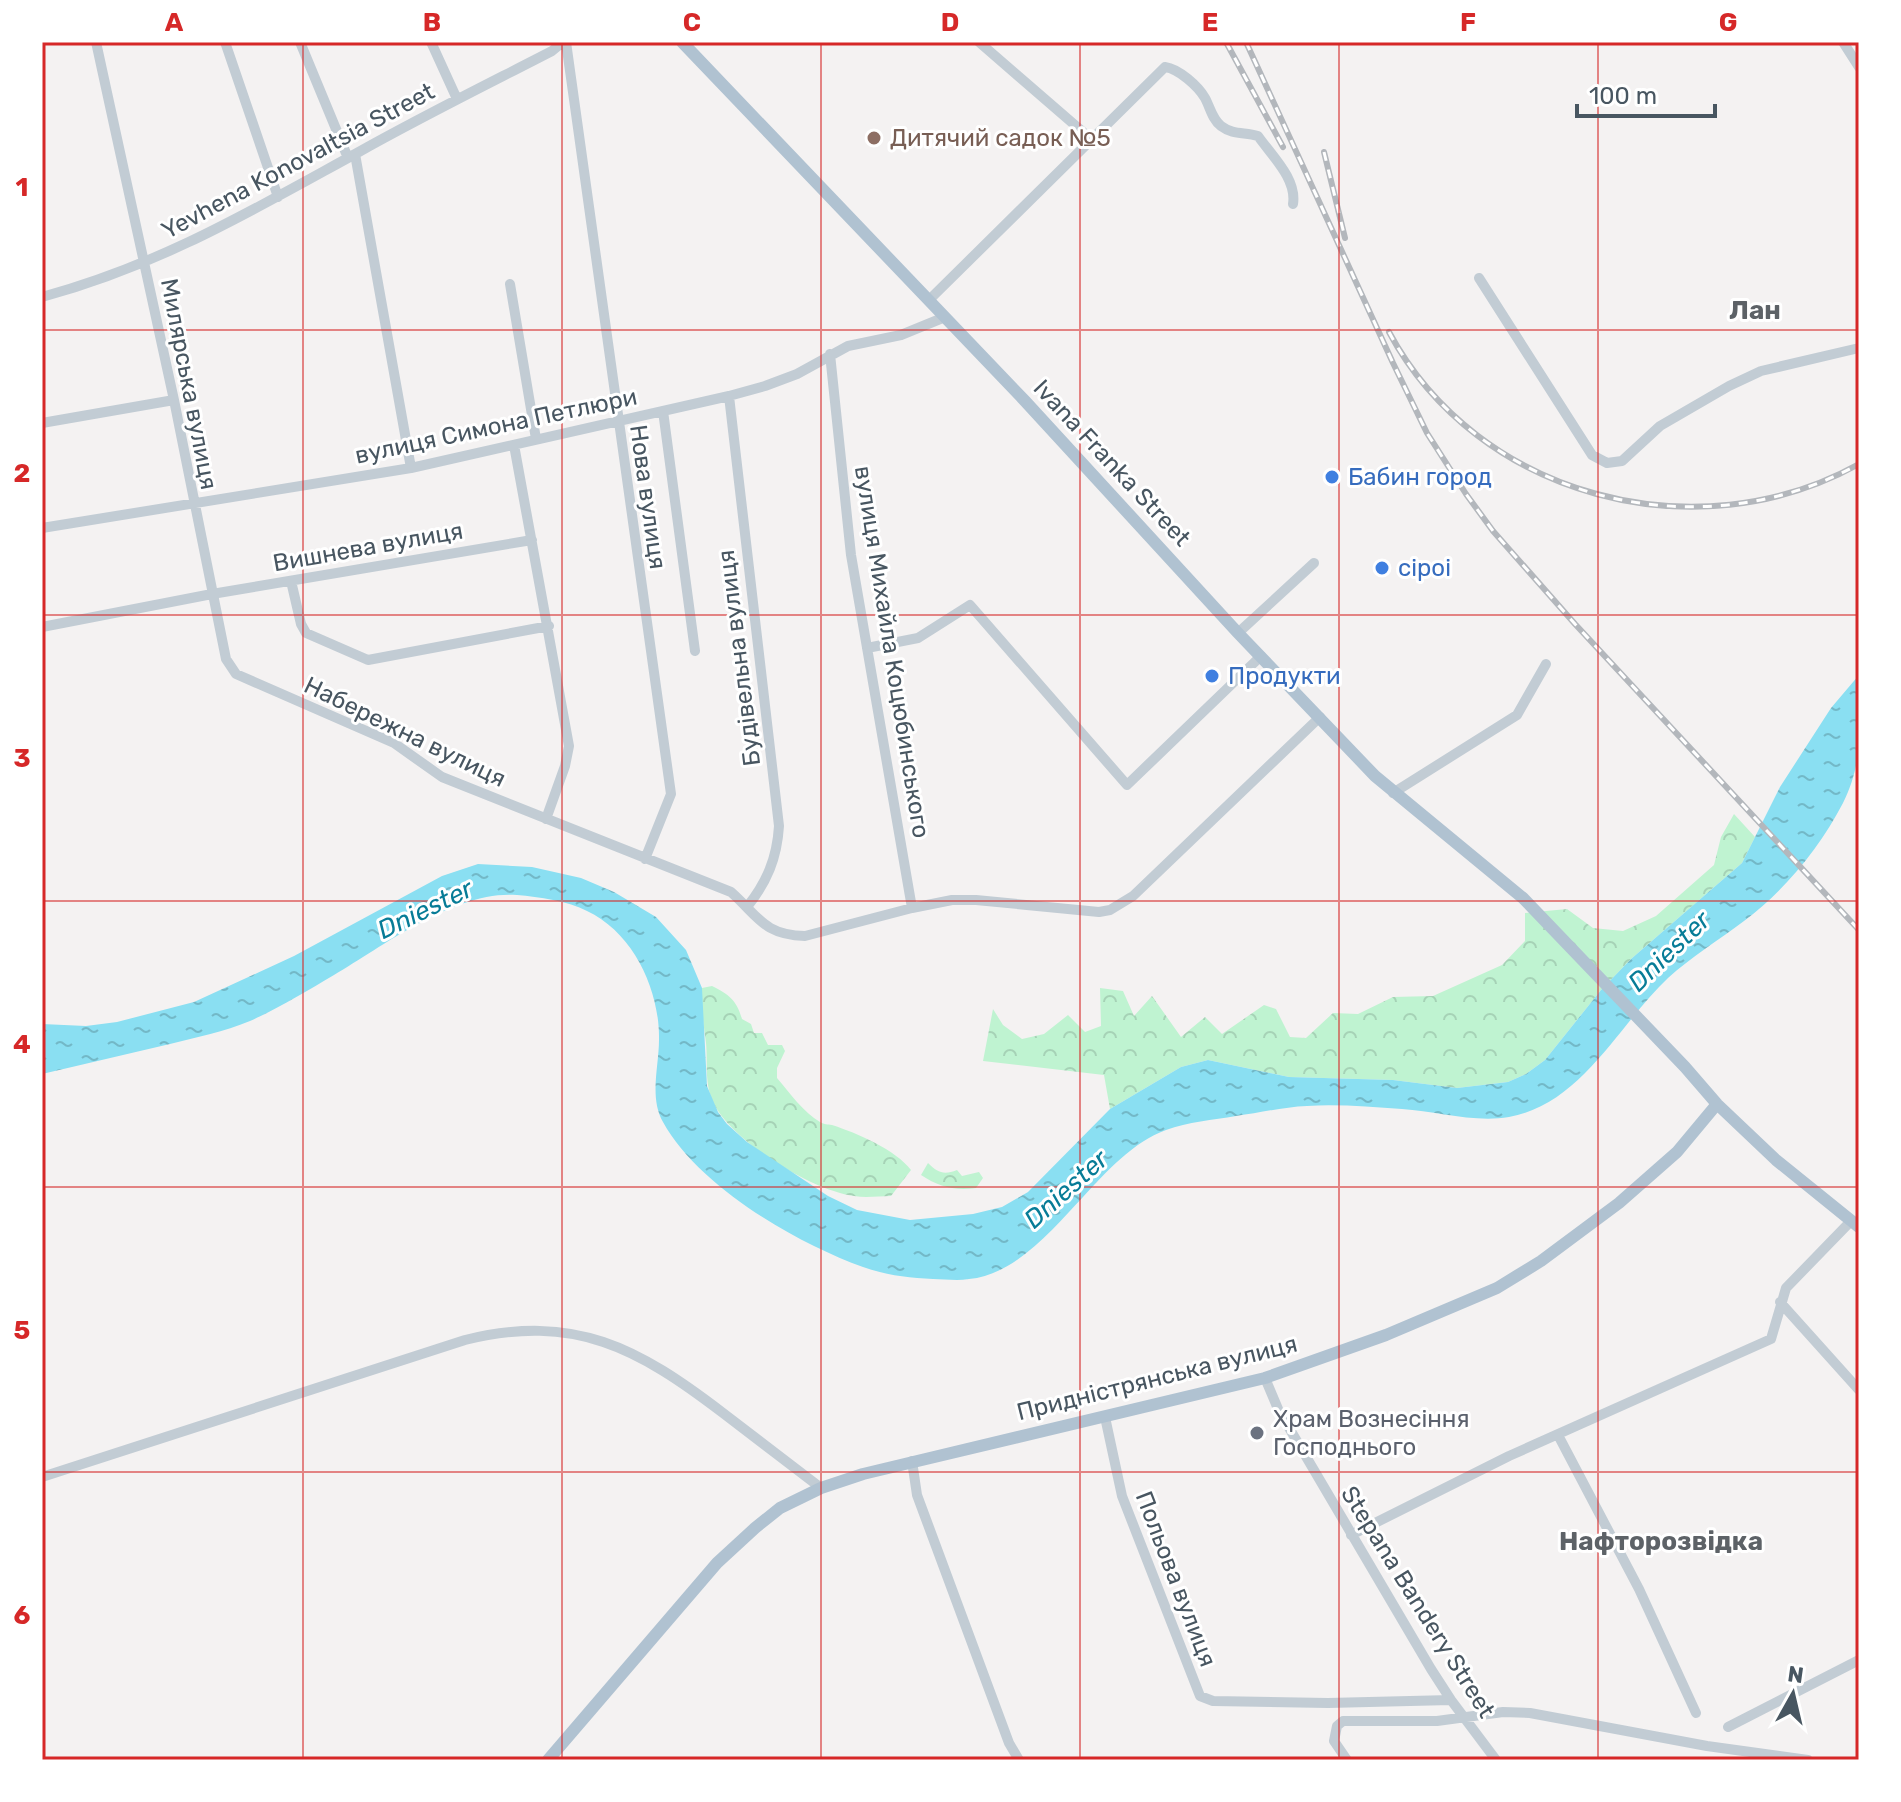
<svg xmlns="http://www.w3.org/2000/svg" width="1901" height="1802" font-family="Rubik,sans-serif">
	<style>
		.forest { fill: url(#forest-crowns) }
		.water { fill: url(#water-ripples) }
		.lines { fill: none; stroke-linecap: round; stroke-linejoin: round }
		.minor { stroke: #c2ccd4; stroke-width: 10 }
		.major { stroke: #b0c2d1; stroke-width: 12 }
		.rail-casing { stroke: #b3b7bc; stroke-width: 6 }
		.rail { stroke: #fff; stroke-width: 3; stroke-dasharray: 9; stroke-linecap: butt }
		.grid { fill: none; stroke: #d62828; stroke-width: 2; stroke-opacity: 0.55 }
		.education-dot { fill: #8d6e63; stroke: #fff; stroke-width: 3 }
		.shop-dot { fill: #3f7fe0; stroke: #fff; stroke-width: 3 }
		.worship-dot { fill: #6b7280; stroke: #fff; stroke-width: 3 }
		.labels { text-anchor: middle; stroke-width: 6; stroke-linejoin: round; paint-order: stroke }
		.education-label { font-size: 24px; fill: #785e54; stroke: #fff; text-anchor: start }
		.street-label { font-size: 24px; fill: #485661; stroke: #fff }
		.shop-label { font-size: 24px; fill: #366cbe; stroke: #fff; text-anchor: start }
		.worship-label { font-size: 24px; fill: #5b616d; stroke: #fff; text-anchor: start }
		.neighbourhood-label { font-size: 26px; font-weight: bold; fill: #5d6267; stroke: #fff }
		.water-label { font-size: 26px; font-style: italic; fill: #077c97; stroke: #fff }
		.neatline { fill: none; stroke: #d62828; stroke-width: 3 }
		.grid-label { font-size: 26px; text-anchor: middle; font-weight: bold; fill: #d62828 }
	</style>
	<defs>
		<pattern id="forest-crowns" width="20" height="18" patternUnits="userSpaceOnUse" patternTransform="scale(2)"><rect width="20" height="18" fill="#bff3d1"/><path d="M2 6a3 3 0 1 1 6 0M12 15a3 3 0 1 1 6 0" fill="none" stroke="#a6d2b6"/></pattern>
		<pattern id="water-ripples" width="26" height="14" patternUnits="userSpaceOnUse" patternTransform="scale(2)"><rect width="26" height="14" fill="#8adff2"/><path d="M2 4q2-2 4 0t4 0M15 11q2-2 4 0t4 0" fill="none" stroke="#73b8c7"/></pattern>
	</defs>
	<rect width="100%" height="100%" fill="#f4f2f2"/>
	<path class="forest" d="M1734,814L1755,837L1742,863L1631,959L1601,990L1545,1060L1526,1074L1508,1082L1457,1088L1393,1080L1289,1077L1208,1060L1181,1067L1110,1109L1104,1075L983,1061L993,1009L1003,1025L1022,1039L1044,1034L1068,1015L1085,1032L1101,1026L1100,988L1123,991L1134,1016L1152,996L1181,1037L1205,1017L1222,1034L1264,1005L1276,1009L1290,1037L1306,1038L1333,1013L1358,1014L1393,997L1433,996L1502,965L1525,941V913L1567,909L1593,928L1623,931L1656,916L1714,865L1721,837Z
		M712,986C729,994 737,1001 742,1019L751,1024L754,1033H762L768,1045H782L785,1051L777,1068V1078C789,1092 804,1113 820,1122C825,1125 827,1124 832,1125C857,1133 896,1150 911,1170L891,1196C879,1196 866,1198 854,1196C813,1191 733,1142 714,1104C704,1084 708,1064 706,1043C704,1025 700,1007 702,988Z
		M928,1163C938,1173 944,1175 957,1170L962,1176L979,1172L983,1178L976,1188C955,1191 939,1187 921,1175Z"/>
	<path class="water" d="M1859,675C1859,722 1865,759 1843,803C1819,849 1785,890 1744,921C1719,940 1691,957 1668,978C1619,1024 1582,1104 1509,1117C1474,1123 1436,1111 1402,1109C1371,1107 1338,1104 1307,1106C1283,1107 1259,1113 1236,1116C1213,1120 1188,1122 1166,1130C1133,1142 1106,1172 1083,1197C1053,1229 1015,1275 969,1279C957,1281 944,1279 933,1279C908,1278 886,1275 863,1267C796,1243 698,1186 663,1122C649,1098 659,1066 659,1040C660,991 634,933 587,911C568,901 539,897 517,895C456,890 385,945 334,975C307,991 279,1008 250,1021C224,1032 197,1037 170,1044C127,1054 85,1064 42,1074V1024L86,1026L117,1022L194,1002L294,956L442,876L478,864L532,867L581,878L614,892L656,917L686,950L702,988L707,1086L718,1112L727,1124L747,1142L828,1196L857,1210L910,1220L973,1214L1002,1207L1028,1192L1110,1109L1181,1067L1208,1060L1289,1077L1393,1080L1457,1088L1508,1082L1526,1074L1545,1060L1601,990L1631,959L1742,863L1780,787L1831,708Z"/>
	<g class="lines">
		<path class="minor" d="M96,42L174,400L226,659L236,674L394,743L442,777L731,892C759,917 764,935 805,936L912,908L952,900H976L1099,912L1110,910L1133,896L1320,717
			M225,42L278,197
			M300,42L348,158
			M431,42L457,99
			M566,42L671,794L645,859
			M979,42L1091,139
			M1843,42L1859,67
			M355,154L411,468
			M1479,278L1592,455L1607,463L1622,461L1660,426L1729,386L1761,371L1859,348
			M510,284L536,439
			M42,297C160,265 251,211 357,153C421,117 486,85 552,51L563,42
			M929,300L1165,67C1179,69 1198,86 1205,98C1210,107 1212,119 1221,126C1233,135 1244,132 1258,136C1272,156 1297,179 1293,204
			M830,354L851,555L912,908
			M729,396L779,826C777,858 767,882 747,907
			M663,411L695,651
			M42,423L174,400
			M514,445L569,746L565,766L546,819
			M42,528L411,468L729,396L765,386L797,374L848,346L901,335L945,317
			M291,581L301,624L306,633L368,660L549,626
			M42,627L212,594L532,540
			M1238,633L1314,563
			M867,648L918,638L970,605L1127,785L1261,656
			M1393,793L1517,715L1546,664
			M1780,1302L1859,1390
			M1265,1378L1278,1409L1431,1669L1451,1700L1496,1760
			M1105,1417L1122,1496L1200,1696L1213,1701L1328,1703L1451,1700
			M1558,1435L1639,1589L1696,1713
			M912,1461L917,1495L1009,1743L1019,1760
			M42,1477L465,1340C575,1313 638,1348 723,1413C756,1438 788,1463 821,1488
			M1351,1535L1509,1456L1771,1339L1786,1288L1851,1221
			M1728,1727L1859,1660
			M1347,1760L1334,1741L1337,1726L1343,1721H1437L1503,1712L1530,1713L1707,1746L1808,1760"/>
		<path class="major" d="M682,42L1025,401L1238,633L1375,776L1523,898L1685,1067L1717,1104L1776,1160L1859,1227
			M548,1760L717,1563L755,1528L780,1508L821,1488L863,1474L1265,1378L1386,1335L1497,1288L1541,1261L1619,1203L1677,1152L1717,1104"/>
		<defs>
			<path id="rail" d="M1226,42L1283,147
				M1246,42L1393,363L1427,433L1466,494L1493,531L1575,624L1859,930
				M1324,152L1345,238
				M1389,332C1478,498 1697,554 1859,464"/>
		</defs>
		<use href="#rail" class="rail-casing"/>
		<use href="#rail" class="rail"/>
	</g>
	<path class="grid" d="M303,42V1760M562,42V1760M821,42V1760M1080,42V1760M1339,42V1760M1598,42V1760M42,330H1859M42,615H1859M42,901H1859M42,1187H1859M42,1472H1859"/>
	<circle class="education-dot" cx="874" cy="138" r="8"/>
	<g class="shop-dot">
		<circle cx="1332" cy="477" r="8"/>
		<circle cx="1382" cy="568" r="8"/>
		<circle cx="1212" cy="676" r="8"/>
	</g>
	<circle class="worship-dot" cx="1257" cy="1433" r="8"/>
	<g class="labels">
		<g class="education-label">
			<text x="890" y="146">Дитячий садок №5</text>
		</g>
		<g class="street-label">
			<text transform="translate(298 161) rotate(-28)" y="8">Yevhena Konovaltsia Street</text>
			<text transform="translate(189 384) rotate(79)" y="8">Милярська вулиця</text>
			<text transform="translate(496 426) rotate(-12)" y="8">вулиця Симона Петлюри</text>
			<text transform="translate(1112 463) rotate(47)" y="8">Ivana Franka Street</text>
			<text transform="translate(648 497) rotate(82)" y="8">Нова вулиця</text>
			<text transform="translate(368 547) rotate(-10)" y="8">Вишнева вулиця</text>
			<text transform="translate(892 652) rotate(81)" y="8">вулиця Михайла Коцюбинського</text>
			<text transform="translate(739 658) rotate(-97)" y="8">Будівельна вулиця</text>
			<text transform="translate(405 732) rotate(26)" y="8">Набережна вулиця</text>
			<text transform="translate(1157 1378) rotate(-14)" y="8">Придністрянська вулиця</text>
			<text transform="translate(1176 1579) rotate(69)" y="8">Польова вулиця</text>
			<text transform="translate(1418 1602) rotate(58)" y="8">Stepana Bandery Street</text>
		</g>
		<g class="shop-label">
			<text x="1348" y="485">Бабин город</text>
			<text x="1398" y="576">сіроі</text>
			<text x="1228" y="684">Продукти</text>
		</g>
		<g class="worship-label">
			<text x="1273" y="1427">Храм Вознесіння<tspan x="1273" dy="28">Господнього</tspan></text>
		</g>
		<g class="neighbourhood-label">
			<text x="1755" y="319">Лан</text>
			<text x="1661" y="1550">Нафторозвідка</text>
		</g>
		<g class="water-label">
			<text transform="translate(425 909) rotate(-26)" y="9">Dniester</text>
			<text transform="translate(1669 951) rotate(-44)" y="9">Dniester</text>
			<text transform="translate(1066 1189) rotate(-42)" y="9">Dniester</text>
		</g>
	</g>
	<rect width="1901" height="1802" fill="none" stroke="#ffffff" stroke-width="88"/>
	<g transform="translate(1793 1694) rotate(8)" stroke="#ffffff" stroke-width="6" paint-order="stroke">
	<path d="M0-6L14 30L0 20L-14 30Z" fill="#485661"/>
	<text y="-12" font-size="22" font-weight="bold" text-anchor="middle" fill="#485661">N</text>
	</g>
	<path d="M1577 104v12h138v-12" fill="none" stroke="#485661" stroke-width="4"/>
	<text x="1589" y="104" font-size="24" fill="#485661" stroke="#ffffff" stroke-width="6" paint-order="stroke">100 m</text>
	<rect x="44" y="44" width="1813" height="1714" class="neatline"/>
	<g class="grid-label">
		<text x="174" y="31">A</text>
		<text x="432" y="31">B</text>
		<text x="692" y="31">C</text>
		<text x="950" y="31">D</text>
		<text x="1210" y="31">E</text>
		<text x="1468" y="31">F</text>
		<text x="1728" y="31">G</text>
		<text x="22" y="196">1</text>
		<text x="22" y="482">2</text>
		<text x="22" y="767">3</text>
		<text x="22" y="1053">4</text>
		<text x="22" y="1339">5</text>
		<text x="22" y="1624">6</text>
	</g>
</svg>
